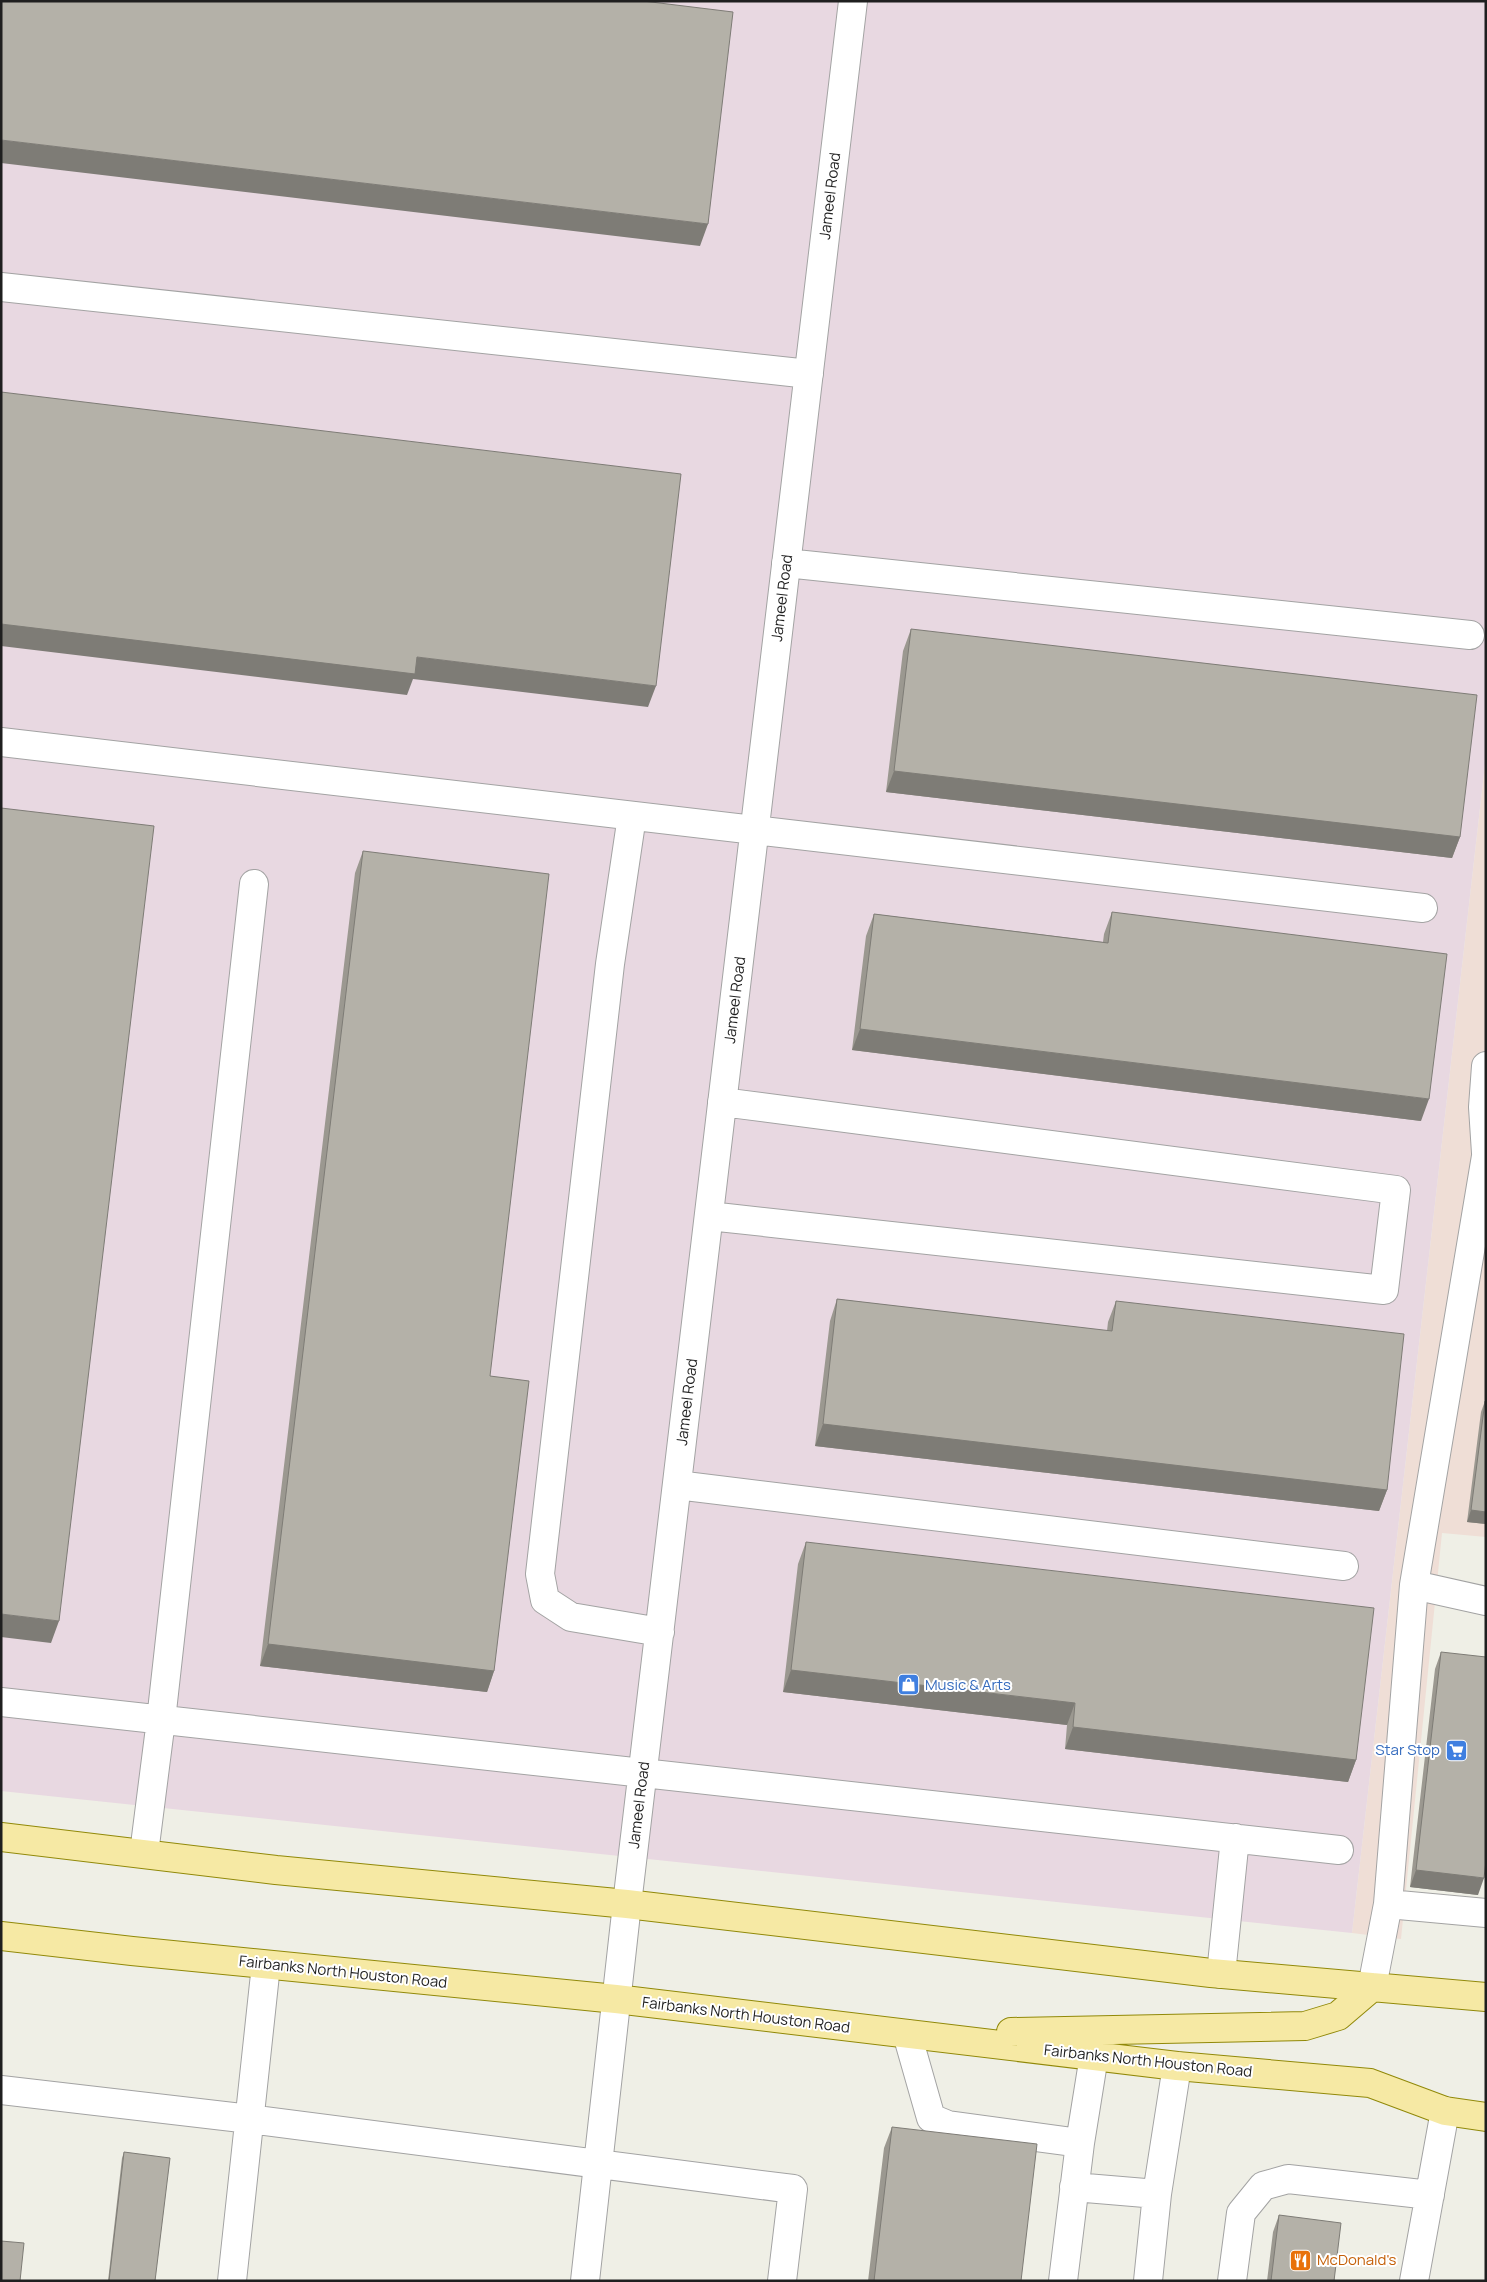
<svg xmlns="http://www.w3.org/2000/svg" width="1487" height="2282" font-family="Manrope,sans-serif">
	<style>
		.commercial { fill: #efded6 }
		.industrial { fill: #e8d8e1 }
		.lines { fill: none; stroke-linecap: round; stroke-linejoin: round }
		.minor-casing { stroke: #a3a3a3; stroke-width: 30 }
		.major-casing { stroke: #918909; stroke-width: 30 }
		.minor { stroke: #fff; stroke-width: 28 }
		.major { stroke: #f6e9a4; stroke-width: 28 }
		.wall { fill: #9b9890 }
		.shaded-wall { fill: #7e7c76 }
		.building { fill: #b4b1a8; stroke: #7e7c76 }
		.labels { text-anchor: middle; stroke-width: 4; stroke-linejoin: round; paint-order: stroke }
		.street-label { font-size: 15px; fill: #1f1f1f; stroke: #fff }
		.shop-label { font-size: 15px; fill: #366cbe; stroke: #fff; text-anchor: start }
		.food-label { font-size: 15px; fill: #c56008; stroke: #fff; text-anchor: start }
	</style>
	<rect width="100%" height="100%" fill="#efefe6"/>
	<path class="commercial" d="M1486,755V1537L1442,1533L1401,1939L1352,1933Z"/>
	<path class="industrial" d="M1,1H1486V755L1352,1933L1,1791Z"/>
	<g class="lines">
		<defs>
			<path id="minor" d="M1,287L809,374
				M786,563L1470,635
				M1,742L1423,908
				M632,816L610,964L540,1574L545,1600L571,1617L660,1632
				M1486,1066L1483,1107L1486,1153
				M709,1216L1384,1290L1396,1190L722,1102
				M677,1485L1344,1566
				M1414,1585L1486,1601
				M1,1702L1339,1850
				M144,1853L161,1720L254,884
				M1388,1904L1486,1913
				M1221,1974L1235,1838
				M1372,1987L1388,1904L1414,1585L1486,1156
				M907,2034L931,2118L948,2125L1080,2143
				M1,2090L250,2119L793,2189L782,2281
				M1074,2187L1157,2194
				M232,2281L266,1965
				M585,2281L627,1904L853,1
				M1063,2281L1080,2143L1094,2056
				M1148,2281L1157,2194L1177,2066
				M1232,2281L1241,2213L1263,2186L1288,2179L1430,2195
				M1414,2281L1445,2111"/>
			<path id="major" d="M1,1837L276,1870L627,1904L1211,1973L1486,1997
				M1,1936L132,1951L616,1999L1177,2066L1370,2083L1445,2111L1486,2117
				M1011,2032L1305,2026L1338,2016L1372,1987"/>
		</defs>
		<use href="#minor" class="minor-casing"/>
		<use href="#major" class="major-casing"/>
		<use href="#minor" class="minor"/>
		<use href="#major" class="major"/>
	</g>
	<path class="wall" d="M911,629L1460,837L1452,858L886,792L903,651Z
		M363,851L490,1376L494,1671L487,1692L260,1666L355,873Z
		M1112,912L1421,1121L852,1050L866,936L874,914L1103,942L1104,934Z
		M837,1299L1107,1331L1108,1322L1116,1301L1387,1490L1379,1511L815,1446L830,1321Z
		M1485,1401L1486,1524L1467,1522L1481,1412Z
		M806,1542L1356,1760L1348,1782L1065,1749L1067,1725L783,1692L798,1564Z
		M1441,1652L1478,1895L1410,1887L1435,1669Z
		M892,2127L1021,2281H868L884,2148Z
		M124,2152L155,2281H108L122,2158Z
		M1279,2215L1334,2281H1267L1273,2232Z"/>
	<path class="shaded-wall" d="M1,140L708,224L700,246L1,163Z
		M1,624L417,657L656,686L648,707L413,679L407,695L1,646Z
		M894,771L1460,837L1452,858L886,792Z
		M860,1029L1429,1099L1421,1121L852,1050Z
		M823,1424L1387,1490L1379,1511L815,1446Z
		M1471,1510L1486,1512V1524L1467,1522Z
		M1,1614L59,1621L51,1643L1,1637Z
		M268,1644L494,1671L487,1692L260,1666Z
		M791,1670L1075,1703L1067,1725L783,1692Z
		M1073,1727L1356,1760L1348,1782L1065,1749Z
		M1416,1870L1484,1878L1478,1895L1410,1887Z"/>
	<path class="building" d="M1,1H643L733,12L708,224L1,140Z
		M1,392L681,474L656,686L417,657L415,674L1,624Z
		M911,629L1477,695L1460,837L894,771Z
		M1,808L154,826L59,1621L1,1614Z
		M363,851L549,874L490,1376L529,1381L494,1671L268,1644Z
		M1112,912L1447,954L1429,1099L860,1029L874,914L1108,943Z
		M837,1299L1112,1331L1116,1301L1404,1334L1387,1490L823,1424Z
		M1485,1401H1486V1512L1471,1510Z
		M806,1542L1374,1608L1356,1760L1073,1727L1075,1703L791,1670Z
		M1441,1652L1486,1657V1861L1484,1878L1416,1870Z
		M892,2127L1037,2144L1021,2281H874Z
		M124,2152L170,2158L155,2281H109Z
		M1279,2215L1341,2223L1334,2281H1271Z
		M1,2241L24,2243L20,2281H1Z"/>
	<defs>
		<symbol id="shop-square" viewBox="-11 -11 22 22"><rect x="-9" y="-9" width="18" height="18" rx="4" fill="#3f7fe0" stroke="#fff"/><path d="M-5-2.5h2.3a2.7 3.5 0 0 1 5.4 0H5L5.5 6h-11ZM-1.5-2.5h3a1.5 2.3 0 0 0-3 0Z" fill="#fff"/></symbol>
		<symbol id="supermarket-square" viewBox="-11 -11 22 22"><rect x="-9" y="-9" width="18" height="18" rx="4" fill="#3f7fe0" stroke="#fff"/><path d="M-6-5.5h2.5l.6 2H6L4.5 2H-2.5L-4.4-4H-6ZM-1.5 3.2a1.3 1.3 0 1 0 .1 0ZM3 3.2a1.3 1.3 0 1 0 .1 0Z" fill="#fff"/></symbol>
		<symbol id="restaurant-square" viewBox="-11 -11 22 22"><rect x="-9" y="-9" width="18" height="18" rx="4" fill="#e8710a" stroke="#fff"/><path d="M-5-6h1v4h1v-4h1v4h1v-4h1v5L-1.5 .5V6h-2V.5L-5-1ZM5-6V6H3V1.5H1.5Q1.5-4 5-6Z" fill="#fff"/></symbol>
	</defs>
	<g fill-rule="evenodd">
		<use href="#shop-square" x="896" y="1672" width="25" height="25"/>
		<use href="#supermarket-square" x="1444" y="1738" width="25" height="25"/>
		<use href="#restaurant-square" x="1288" y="2248" width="25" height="25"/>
	</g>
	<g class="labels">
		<g class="street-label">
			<text transform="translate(830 196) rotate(-83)" y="5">Jameel Road</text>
			<text transform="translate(782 598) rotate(-83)" y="5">Jameel Road</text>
			<text transform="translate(735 1000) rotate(-83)" y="5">Jameel Road</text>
			<text transform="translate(687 1402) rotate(-83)" y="5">Jameel Road</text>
			<text transform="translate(639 1805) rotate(-83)" y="5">Jameel Road</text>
			<text transform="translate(343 1972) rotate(6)" y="5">Fairbanks North Houston Road</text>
			<text transform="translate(746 2015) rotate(7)" y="5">Fairbanks North Houston Road</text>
			<text transform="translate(1148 2061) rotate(6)" y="5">Fairbanks North Houston Road</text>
		</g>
		<g class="shop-label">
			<text x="925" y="1690">Music &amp; Arts</text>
			<text x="1440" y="1755" text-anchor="end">Star Stop</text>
		</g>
		<g class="food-label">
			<text x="1317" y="2265">McDonald's</text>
		</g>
	</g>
	<rect width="1487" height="2282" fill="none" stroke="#1f1f1f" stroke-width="5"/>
</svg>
